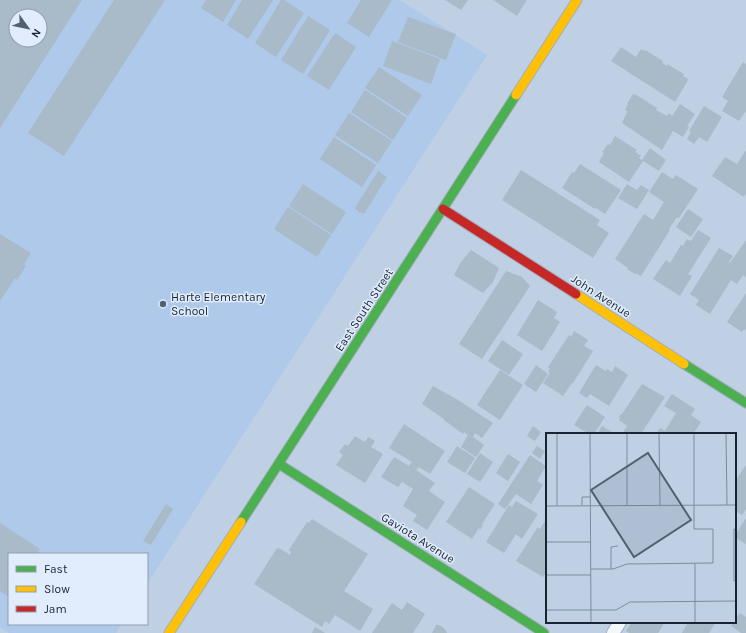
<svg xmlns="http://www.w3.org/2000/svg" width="746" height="633" font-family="Karla,sans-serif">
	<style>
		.built { fill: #aec9ea; fill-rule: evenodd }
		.building { fill: #a9bac8; fill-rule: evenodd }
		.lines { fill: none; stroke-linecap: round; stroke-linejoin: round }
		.lane-casing { stroke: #a1aebe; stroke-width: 14 }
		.fast-casing { stroke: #a1aebe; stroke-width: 11 }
		.slow-casing { stroke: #a1aebe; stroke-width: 11 }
		.jam-casing { stroke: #a1aebe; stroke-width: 11 }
		.lane { stroke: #f5f8fb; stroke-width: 12 }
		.fast { stroke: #4caf50; stroke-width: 9 }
		.slow { stroke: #ffc107; stroke-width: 9 }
		.jam { stroke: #c62828; stroke-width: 9 }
		.poi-dot { fill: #536071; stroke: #e1edfd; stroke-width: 1.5 }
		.labels { text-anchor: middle; stroke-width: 3; stroke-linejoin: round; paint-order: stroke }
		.street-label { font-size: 12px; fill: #192432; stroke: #e1edfd }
		.poi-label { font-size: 12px; fill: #192432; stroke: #e1edfd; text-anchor: start }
		.inset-road { fill: none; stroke: #7d8b9d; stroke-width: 1 }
		.view { fill: #536071; fill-opacity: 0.15; stroke: #536071; stroke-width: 2 }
		.inset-edge { fill: none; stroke: #192432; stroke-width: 2 }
	</style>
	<rect width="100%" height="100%" fill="#bfd0e5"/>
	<path class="built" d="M0,0H400L487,55L147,584V554H9V624H121L116,633H9L0,627ZM16,16H40V40H16Z"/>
	<path class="building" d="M0,0H82L0,128ZM16,16H40V40H16Z
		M114,0H165L64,156L28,133Z
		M206,0H236L223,22L201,8Z
		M242,0H273L248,39L227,25Z
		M281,0H284L304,13L276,57L255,43Z
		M361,0H392L369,37L347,23Z
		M445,0H468L461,10Z
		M493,0H527L517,16Z
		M308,16L330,30L303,74L281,60Z
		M408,17L456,34L446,60L398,42Z
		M335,33L356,47L329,90L307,76Z
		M392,41L440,59L431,84L383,66Z
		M621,47L636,57L641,49L644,51L645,50L663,61L662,63L667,66V64L684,74L683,76L688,79L687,82L675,102L611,61Z
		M743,62L746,64V113L745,112L739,121L722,111L728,101L722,97Z
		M379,67L422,95L408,116L365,88Z
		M365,90L407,118L393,140L351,112Z
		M633,94L634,95L635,94L657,108L656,110L667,116L669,113L672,116L680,104L695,114L687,126L689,127L683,137L673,131L662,150L622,123L627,112H628L625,110L628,104H627Z
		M704,106L722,117L707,142L699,137L694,144L687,139L691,132L689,131Z
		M349,113L392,141L378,163L335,135Z
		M615,136L637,150L635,152L641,156L639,158L642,160L650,148L666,160L659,171L643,161L629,182L599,162L604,153L602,152L608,144L610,145Z
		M334,137L376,165L362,187L320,159Z
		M746,150V194L744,197L712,176L725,157L737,164Z
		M580,164L621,190L605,214L596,208L595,209L562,188L572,172L574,173Z
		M521,170L600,220L597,225L609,233L593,258L502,200Z
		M378,171L387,177L364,214L361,212L360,213L355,208Z
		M662,172L673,179L676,175L698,189L679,218L677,217L669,229L670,230L641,276L636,273L635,274L627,269L628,268L615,259L644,214L653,220L664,202L649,192Z
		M303,184L346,212L332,234L289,206Z
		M627,184L637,190L641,185L649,190L637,209L618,198Z
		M288,207L331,235L317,257L274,229Z
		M688,209L703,219L691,237L676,227Z
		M698,230L711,238L688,274L692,276L680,296L653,279L666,260L670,263L681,245L683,246L687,239L691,241Z
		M0,234L31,253L24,264L26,266L17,280L15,278L0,301Z
		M746,240V277L743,275L737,284L731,280L710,314L696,305L699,300L690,294L719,248L733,256L729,262L730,263Z
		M471,250L499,268L493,282L483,293L454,275L461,262Z
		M506,271L522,277L530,286L482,359L459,344Z
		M746,293V330L744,329L742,332L727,322Z
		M538,300L557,312L554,318L560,322L542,351L517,335Z
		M574,331L588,340L584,346L593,351L573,383H572L563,396L543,383L550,373L548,372L550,369L548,367L569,335L571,337Z
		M502,340L523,354L509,375L488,361Z
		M536,365L548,374L536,392L524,384Z
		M596,365L606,371L607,369L612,372L615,366L628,375L609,406L590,394L587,398L579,393Z
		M500,370L523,385L500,420L477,405Z
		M642,384L665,397L641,434H622L627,426L619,420L620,418L619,417L621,414H622Z
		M433,386L458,400L493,423L482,438L475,433L473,437L484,445L476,457L461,447L468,435L464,432L463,434L444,420V419L422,404Z
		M672,394L695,409L691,415L701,422L693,434H656L660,428L665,431L676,413L664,406Z
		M587,405L605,417L594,434H589L574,425Z
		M404,424L445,451L430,474L419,467L416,470L435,483L429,491L445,502L427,530L413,521L417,515L403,506L413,489L402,482L398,487L381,477L394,457L409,466L412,462L389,448Z
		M533,426L541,432L535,441L527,436Z
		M602,426L615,434H597Z
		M355,436L365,442L368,437L375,441L371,447L383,454L365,483L336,465L343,455L339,452L345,444L348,446Z
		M457,446L475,458L465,473L447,462Z
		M537,446L545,451L540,459L532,453Z
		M480,453L493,462L480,482L467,474Z
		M508,454L520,462L508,481L496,473Z
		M530,455L546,466L537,481L543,485L531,504L516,494L505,509L498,504Z
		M746,465V509L742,515L735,511V481Z
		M469,487L495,504L482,524L483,525L480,530L479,528L472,539L446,522Z
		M516,501L538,514L522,539L516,534L504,553L486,542L509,505L512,507Z
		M166,504L173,509L151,545L143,541Z
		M547,518V571L543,577L516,561L538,527L540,529Z
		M746,518V544L735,538V535Z
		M312,519L368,554L344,591L373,609L360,631L335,615L329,624L325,621L322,627L254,584L277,548L279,549V548L290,555L291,552L289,550L307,522L309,523Z
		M0,523L40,549L37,554H9V597L0,591Z
		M407,602L425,614L413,633H372L392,603L402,610Z
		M740,613L746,617V633H741L731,626L733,622H735V620Z
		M632,622H665L658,633H629L626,631Z
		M688,622H716L709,633H682Z
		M436,625H439L445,629L447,633H432Z
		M315,627L325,633H312Z"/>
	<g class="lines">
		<defs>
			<path id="lane" d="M613,633L620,622"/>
			<path id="fast" d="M684,364L746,403
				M279,464L544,633
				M241,522L516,95"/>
			<path id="slow" d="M516,95L577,0
				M576,294L684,364
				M169,633L241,522"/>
			<path id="jam" d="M443,209L576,294"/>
		</defs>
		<use href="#lane" class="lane-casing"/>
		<use href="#fast" class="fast-casing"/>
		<use href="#slow" class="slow-casing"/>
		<use href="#jam" class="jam-casing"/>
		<use href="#lane" class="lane"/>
		<use href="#fast" class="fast"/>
		<use href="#slow" class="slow"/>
		<use href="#jam" class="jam"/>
	</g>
	<circle class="poi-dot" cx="163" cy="304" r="4"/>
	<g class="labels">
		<g class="street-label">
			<text transform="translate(601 296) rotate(33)" y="4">John Avenue</text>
			<text transform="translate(364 310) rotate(-57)" y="4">East South Street</text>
			<text transform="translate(418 538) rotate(32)" y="4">Gaviota Avenue</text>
		</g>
		<g class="poi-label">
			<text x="171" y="301">Harte Elementary<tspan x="171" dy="14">School</tspan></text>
		</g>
	</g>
	<g transform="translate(546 433)">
		<rect width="190" height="190" fill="#bfd0e5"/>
		<path class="inset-road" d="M44,0L45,190M81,0V72M113,0L114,72M180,0L181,72M36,72V64H44M0,73L190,72M11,73V0M190,96H188V148H190M0,109H45M149,131V190M45,136H67L81,131L167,130V96H148V0M65,136V114L72,113M0,142H45M0,177H70L84,169L190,168"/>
		<path class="view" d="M102,20L145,87L88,124L45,57Z"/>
		<rect width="190" height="190" class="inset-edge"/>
	</g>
	<rect x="8" y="553" width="140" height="72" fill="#e1edfd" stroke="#919dac"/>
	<rect x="16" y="566" width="20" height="6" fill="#4caf50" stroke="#919dac"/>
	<text x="44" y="573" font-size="12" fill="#192432">Fast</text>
	<rect x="16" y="586" width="20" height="6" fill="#ffc107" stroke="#919dac"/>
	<text x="44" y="593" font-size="12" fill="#192432">Slow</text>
	<rect x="16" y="606" width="20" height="6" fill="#c62828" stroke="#919dac"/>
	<text x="44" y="613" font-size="12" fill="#192432">Jam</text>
	<g transform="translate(28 28) rotate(123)"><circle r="19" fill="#e1edfd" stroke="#919dac"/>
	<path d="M0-3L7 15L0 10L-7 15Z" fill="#536071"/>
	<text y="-6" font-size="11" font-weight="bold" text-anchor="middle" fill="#192432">N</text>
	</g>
</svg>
